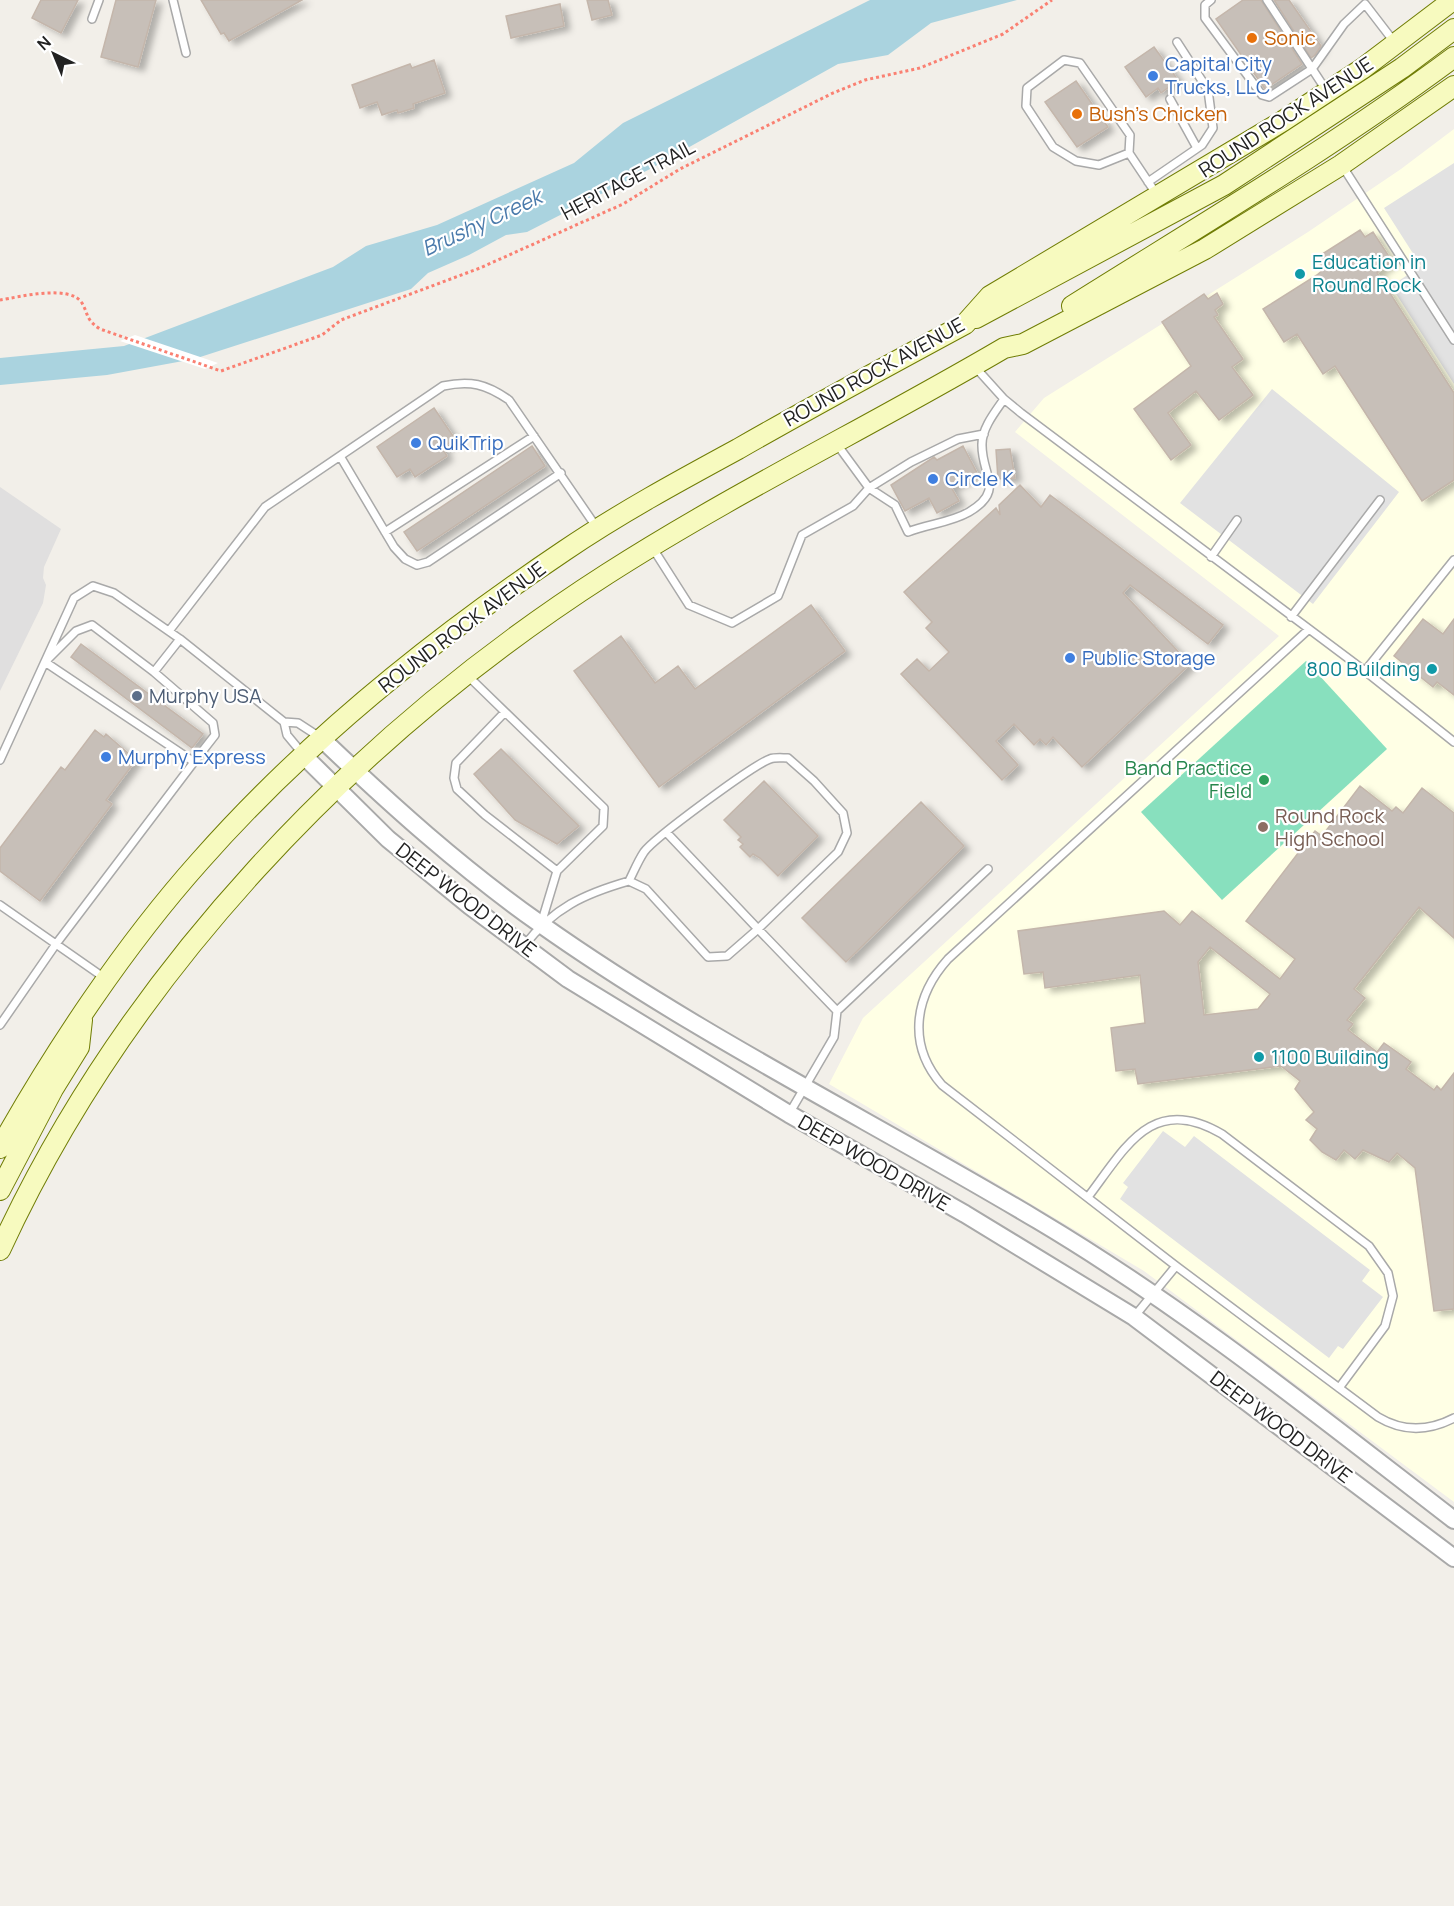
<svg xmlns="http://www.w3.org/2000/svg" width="1454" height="1906" font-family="Manrope,sans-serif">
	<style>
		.residential { fill: #e0dfdf }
		.education { fill: #ffffe5 }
		.pitch { fill: #88e0be }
		.parking { fill: #e2e2e2 }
		.water { fill: #aad3df }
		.pier { fill: #fff }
		.building { fill: #c7bfb8; stroke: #c4b6ab; stroke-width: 1.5; fill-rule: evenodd; filter: url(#shadow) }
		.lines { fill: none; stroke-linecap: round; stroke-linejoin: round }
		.service-casing { stroke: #a9a9a9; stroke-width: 10 }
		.tertiary-casing { stroke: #a9a9a9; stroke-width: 20 }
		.secondary-casing { stroke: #707d05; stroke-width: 22 }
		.path { stroke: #fa8072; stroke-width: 3; stroke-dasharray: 3 3; stroke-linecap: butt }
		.service { stroke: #fff; stroke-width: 7 }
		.tertiary { stroke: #fff; stroke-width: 16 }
		.secondary { stroke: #f7fabf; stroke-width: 20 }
		.food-dot { fill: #e8710a; stroke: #fff; stroke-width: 2 }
		.shop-dot { fill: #3f7fe0; stroke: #fff; stroke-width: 2 }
		.culture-dot { fill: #0f9aa8; stroke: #fff; stroke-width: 2 }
		.service-dot { fill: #5c6f8a; stroke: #fff; stroke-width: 2 }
		.leisure-dot { fill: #2e9e5b; stroke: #fff; stroke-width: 2 }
		.education-dot { fill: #8d6e63; stroke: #fff; stroke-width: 2 }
		.labels { text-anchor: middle; stroke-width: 4.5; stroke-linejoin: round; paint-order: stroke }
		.food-label { font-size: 20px; fill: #c56008; stroke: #fff; text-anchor: start }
		.shop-label { font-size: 20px; fill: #366cbe; stroke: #fff; text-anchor: start }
		.street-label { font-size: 20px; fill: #222; stroke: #fff }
		.culture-label { font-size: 20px; fill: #0d838f; stroke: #fff; text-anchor: start }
		.service-label { font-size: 20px; fill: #4e5e75; stroke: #fff; text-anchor: start }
		.leisure-label { font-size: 20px; fill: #27864d; stroke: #fff; text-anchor: end }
		.education-label { font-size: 20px; fill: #785e54; stroke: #fff; text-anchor: start }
		.water-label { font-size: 21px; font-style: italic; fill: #4a7aab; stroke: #fff }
	</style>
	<defs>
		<filter id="shadow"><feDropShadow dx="6" dy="4" stdDeviation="3" flood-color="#0004"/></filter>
	</defs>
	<rect width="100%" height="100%" fill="#f2efe9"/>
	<path class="residential" d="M0,487L61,529L44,567L43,578L46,585L43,603L0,691Z"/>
	<path class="education" d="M1454,129V1502L1144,1271L829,1084L863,1018L1279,636L1015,432L1044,398L1308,232L1401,169Z"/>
	<path class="pitch" d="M1306,661L1387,749L1222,900L1141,812Z"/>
	<path class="parking" d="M1454,163V384L1391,286L1421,266L1384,208Z
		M1272,389L1399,492L1313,604L1180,503Z
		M1163,1131L1185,1147L1194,1136L1370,1270L1362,1281L1383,1297L1343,1349L1338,1346L1329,1358L1120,1199L1128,1187L1123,1183Z"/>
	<path class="water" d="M870,0H1017L931,23L888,55L838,64L650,169L527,232L506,235L469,255L428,273L411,289L194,359L107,375L0,385V358L124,346L333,267L366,246L437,225L574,163L623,123Z"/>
	<path class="pier" d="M135,335L218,363L205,369L120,341Z"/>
	<path class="building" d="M41,0H78L61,33L32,18Z
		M116,0H156L138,67L101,57Z
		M201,0H302L229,41L224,33L221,34Z
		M587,0H608L612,15L592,20Z
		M1243,0H1261L1302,64L1265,89L1216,19Z
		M1274,0H1289L1321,46L1315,55L1311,58Z
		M560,4L564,26L511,38L506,16Z
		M1154,47L1178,80L1161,93L1158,88L1146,97L1125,67Z
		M434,60L445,93L413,104L414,108L398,113L397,110L382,115L377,102L360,108L352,85L410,64L412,68Z
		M1076,81L1108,127L1077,147L1045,102Z
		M1360,230L1365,237L1373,232L1392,261L1377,273L1454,393V480L1422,501L1335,366L1323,374L1297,334L1284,342L1263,309L1317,275L1324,269L1316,258Z
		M1217,293L1223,304L1215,310L1218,315L1214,317L1243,359L1232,367L1253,395L1219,420L1196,391L1168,413L1191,445L1171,460L1134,409L1191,366L1162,322L1204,294L1208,299Z
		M434,408L455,439L442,448L447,456L415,477L410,469L397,477L377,447Z
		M532,446L545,466L417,551L404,532Z
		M963,446L977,473L951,487L959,501L937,513L929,498L905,511L891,485L934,457L937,460Z
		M1010,449L1015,478L998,479L996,450Z
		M1020,485L1041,507L1050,495L1223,625L1208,644L1130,585L1123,593L1190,664L1082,767L1053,737L1046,745L1040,739L1034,745L1014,724L996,741L1018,765L1002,780L901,674L917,659L929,671L949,652L926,628L932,622L904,592L996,508L1000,515L999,505Z
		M811,605L845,651L659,787L574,671L621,636L655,683L678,666L695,689Z
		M1423,619L1443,634L1454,619V695L1437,682L1433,687L1394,656Z
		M81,644L203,734L192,748L71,657Z
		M95,730L104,737L106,734L136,760L106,800L112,804L40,901L0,871V848L61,767L65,770Z
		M501,749L579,826L557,844L515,820L474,774Z
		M764,781L818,836L778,876L760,858L753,854L750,857L740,847L743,844L738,840L741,837L724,820Z
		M1360,786L1392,811L1396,807L1403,813L1422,788L1454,813V938L1419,907L1354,989L1365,998L1347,1020L1353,1024L1348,1030L1377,1052L1384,1043L1411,1062L1406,1069L1434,1090L1437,1086L1441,1090L1454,1073V1309L1434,1311L1415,1168L1397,1153L1389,1162L1363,1150L1355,1159L1344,1150L1336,1160L1322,1152L1310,1140L1317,1129L1306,1120L1314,1112L1295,1089L1300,1081L1281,1066L1138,1084L1135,1069L1116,1071L1111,1028L1145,1023L1140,975L1045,988L1043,972L1024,974L1018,931L1164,911L1180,925L1192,911L1280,979L1295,959L1246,921L1315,831L1322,836ZM1210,947L1270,994L1258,1009L1204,1015L1198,962Z
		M921,802L964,846L846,962L802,918Z"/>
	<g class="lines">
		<defs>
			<path id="service" d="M173,0L186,53
				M1211,0L1205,5V18L1262,95L1269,97L1312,69L1344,24L1365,4L1395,43
				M1267,0L1326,90
				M92,19L99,0
				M1170,99L1197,148
				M1129,153L1099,165L1076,161L1053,147L1026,106L1027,88L1064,60L1080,63L1130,135L1129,153L1157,195
				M1343,167L1454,340
				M1148,182L1202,145L1213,128L1208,90L1177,42
				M976,368L1004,399L1021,413L1365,671L1454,742
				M836,443L869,488L895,505L908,532C927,524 950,523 969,512C1006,490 981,475 982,444C982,428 995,412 1004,399
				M340,456L394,547L405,559L417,565L428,562L561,473
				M385,532L534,436
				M652,547L689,605L732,623L778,596L802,535L853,506L869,488L911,462L958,439L984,434
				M1211,557L1237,520
				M1291,617L1380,500
				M1308,630L948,959C914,997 907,1045 942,1085L1176,1266L1378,1417C1403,1432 1429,1431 1454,1418
				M169,631L265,507L443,386C470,380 486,384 509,400L597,528
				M1365,671L1454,560
				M154,672L213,723L215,735L194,762
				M468,676L604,808L603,826L557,871L541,924
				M505,712L456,763L454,778L457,789L485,815L557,871
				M284,722L287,735L302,753
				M0,760L74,598L93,586L114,593L180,639L284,722L298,723L321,738
				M629,881C634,871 638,861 644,852C654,838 753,765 770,759C775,757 782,758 788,758L814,781L843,813L847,833L838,852L758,929L667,833
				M0,905L106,979
				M524,946C553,908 584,894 629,881L646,889L708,957L727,956L758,929L837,1011L834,1037L789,1114
				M837,1011L988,869
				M0,1025L56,944L194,762L45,662L76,631L92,625L154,672L180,639
				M1088,1197C1126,1147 1152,1093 1222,1134L1369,1246L1388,1273L1393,1296L1385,1326L1339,1388
				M1134,1317L1176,1266"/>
			<path id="tertiary" d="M323,740C391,805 461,868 539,923C697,1035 872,1121 1039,1221C1185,1308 1319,1416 1454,1520
				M304,756L388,839L470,906L568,979L789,1114L965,1214L1134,1317L1454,1558"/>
			<path id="secondary" d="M1072,306C1201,225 1332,148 1454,57
				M976,318L1224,185L1402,68L1454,29
				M0,1148C55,1050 125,945 200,861C305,742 433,639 564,551C620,513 679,481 738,449C813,406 889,365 965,324L990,296L1283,121L1362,69L1453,0
				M0,1190L53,1089L79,1047L82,1020
				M0,1250C127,974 353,737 607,574C735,492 873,425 1004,348L1023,344L1205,249L1341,165L1454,86"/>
		</defs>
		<use href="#service" class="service-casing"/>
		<use href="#tertiary" class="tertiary-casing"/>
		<use href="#secondary" class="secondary-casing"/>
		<path class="path" d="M0,300C19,297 70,284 82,303C89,315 85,319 100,329L221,371L322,335L341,320L480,268L623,204L680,169L833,93L865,80L920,68L1003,34L1052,0"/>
		<use href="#service" class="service"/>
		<use href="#tertiary" class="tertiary"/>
		<use href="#secondary" class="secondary"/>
	</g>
	<g class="food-dot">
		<circle cx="1252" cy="38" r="6"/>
		<circle cx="1077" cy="114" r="6"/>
	</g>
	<g class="shop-dot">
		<circle cx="1153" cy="76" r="6"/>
		<circle cx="416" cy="443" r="6"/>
		<circle cx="933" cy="479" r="6"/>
		<circle cx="1070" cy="658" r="6"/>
		<circle cx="106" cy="757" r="6"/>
	</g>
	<g class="culture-dot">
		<circle cx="1300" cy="274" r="6"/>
		<circle cx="1432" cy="669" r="6"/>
		<circle cx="1259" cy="1057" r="6"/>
	</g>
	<circle class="service-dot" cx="137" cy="696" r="6"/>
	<circle class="leisure-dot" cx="1264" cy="780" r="6"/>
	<circle class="education-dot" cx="1263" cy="827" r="6"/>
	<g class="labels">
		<g class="food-label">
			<text x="1264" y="45">Sonic</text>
			<text x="1089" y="121">Bush's Chicken</text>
		</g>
		<g class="shop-label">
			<text x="1165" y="71">Capital City<tspan x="1165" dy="23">Trucks, LLC</tspan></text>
			<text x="428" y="450">QuikTrip</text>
			<text x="945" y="486">Circle K</text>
			<text x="1082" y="665">Public Storage</text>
			<text x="118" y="764">Murphy Express</text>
		</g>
		<g class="street-label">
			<text transform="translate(1286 117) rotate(-33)" y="7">ROUND ROCK AVENUE</text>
			<text transform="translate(628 180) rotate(-28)" y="7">HERITAGE TRAIL</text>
			<text transform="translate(874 372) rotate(-29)" y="7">ROUND ROCK AVENUE</text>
			<text transform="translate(462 627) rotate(-37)" y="7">ROUND ROCK AVENUE</text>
			<text transform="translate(466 900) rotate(38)" y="7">DEEP WOOD DRIVE</text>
			<text transform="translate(874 1163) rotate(30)" y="7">DEEP WOOD DRIVE</text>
			<text transform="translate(1281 1427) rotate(37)" y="7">DEEP WOOD DRIVE</text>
		</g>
		<g class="culture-label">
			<text x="1312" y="269">Education in<tspan x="1312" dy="23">Round Rock</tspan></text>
			<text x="1420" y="676" text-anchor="end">800 Building</text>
			<text x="1271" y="1064">1100 Building</text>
		</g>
		<g class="service-label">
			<text x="149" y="703">Murphy USA</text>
		</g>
		<g class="leisure-label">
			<text x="1252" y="775">Band Practice<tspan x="1252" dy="23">Field</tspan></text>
		</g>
		<g class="education-label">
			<text x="1275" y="823">Round Rock<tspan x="1275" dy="23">High School</tspan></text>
		</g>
		<g class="water-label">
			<text transform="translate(482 223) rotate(-25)" y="7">Brushy Creek</text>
		</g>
	</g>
	<g transform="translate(54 54) rotate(317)" stroke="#ffffff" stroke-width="4.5" paint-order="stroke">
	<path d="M0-4.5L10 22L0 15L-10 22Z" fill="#222222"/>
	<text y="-9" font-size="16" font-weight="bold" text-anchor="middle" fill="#222222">N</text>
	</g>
</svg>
